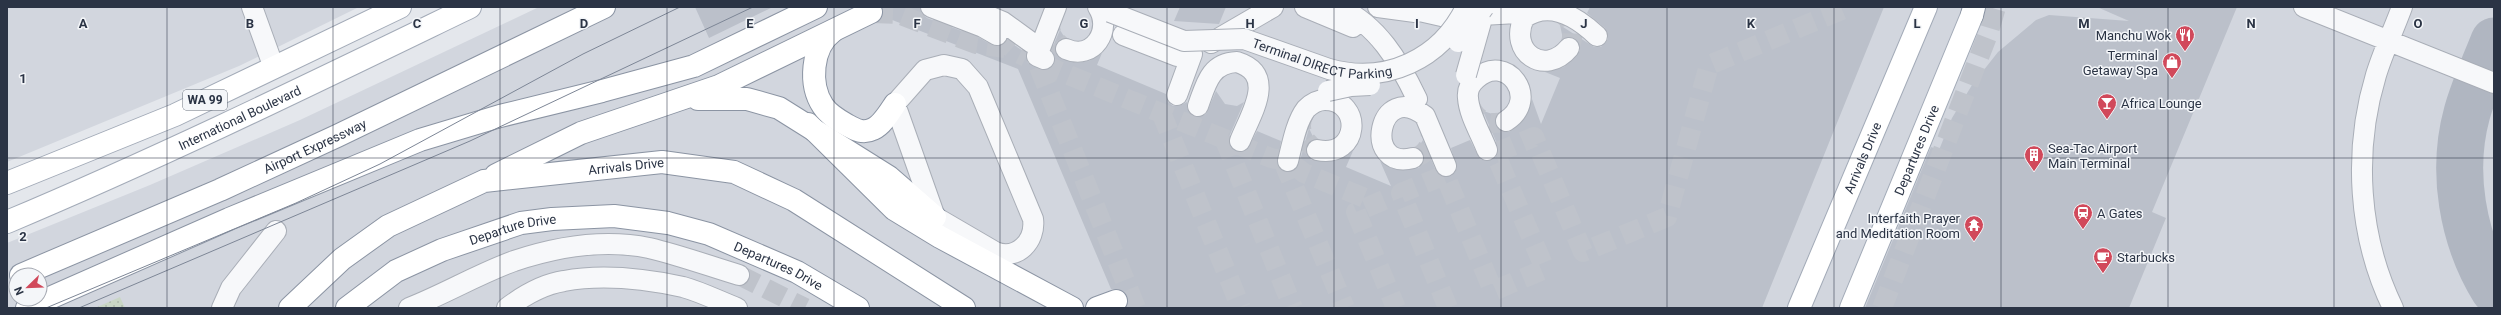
<svg xmlns="http://www.w3.org/2000/svg" width="2501" height="315" font-family="Roboto,sans-serif">
	<style>
		.built { fill: #d2d6de; fill-rule: evenodd }
		.grass { fill: url(#grass-dots) }
		.lines { fill: none; stroke-linecap: round; stroke-linejoin: round }
		.taxiway { stroke: #b0b6c1; stroke-width: 47 }
		.building { fill: #bbc0ca }
		.minor-tunnel { stroke: #bfc3cb; stroke-width: 20; stroke-dasharray: 20 10; stroke-linecap: butt }
		.minor-casing { stroke: #a9aeb7; stroke-width: 22 }
		.major-casing { stroke: #a3abb8; stroke-width: 24 }
		.highway-casing { stroke: #8b94a3; stroke-width: 24 }
		.minor { stroke: #f7f8fa; stroke-width: 20 }
		.major { stroke: #fff; stroke-width: 22 }
		.highway { stroke: #fff; stroke-width: 22 }
		.tram { stroke: #7d8696; stroke-width: 1 }
		.minor-bridge-casing { stroke: #a9aeb7; stroke-width: 22; stroke-linecap: butt }
		.minor-bridge { stroke: #f7f8fa; stroke-width: 20 }
		.grid { fill: none; stroke: #2b3445; stroke-width: 1; stroke-opacity: 0.55 }
		.labels { text-anchor: middle; stroke-width: 3; stroke-linejoin: round; paint-order: stroke }
		.shield { fill: #f4f6f9; stroke: #676e7b; stroke-width: 1 }
		.shield-label { font-size: 12px; font-weight: bold; fill: #2b3445 }
		.poi-label { font-size: 13px; fill: #2b3445; stroke: #f4f6f9; text-anchor: start }
		.street-label { font-size: 13px; fill: #2b3445; stroke: #f4f6f9 }
		.grid-label { font-size: 13px; text-anchor: middle; font-weight: bold; fill: #2b3445; stroke: #f4f6f9; stroke-width: 3; stroke-linejoin: round; paint-order: stroke }
	</style>
	<defs>
		<pattern id="grass-dots" width="8" height="8" patternUnits="userSpaceOnUse"><rect width="8" height="8" fill="#c9d6c5"/><path d="M2 2h.1M6 6h.1" fill="none" stroke="#adb8ab" stroke-width="1.8" stroke-linecap="round"/></pattern>
	</defs>
	<rect width="100%" height="100%" fill="#e4e7ec"/>
	<path class="built" d="M7,7H359L239,66L7,162Z
		M539,7H2494V308H7V243L150,185L300,120ZM16,275H40V299H16Z"/>
	<path class="grass" d="M120,297L125,308H95Z"/>
	<g class="lines">
		<path class="taxiway" d="M2494,41C2485,64 2474,88 2467,113C2451,171 2462,238 2494,290"/>
	</g>
	<path class="building" d="M695,7H773L709,38Z
		M882,7H920L922,14L927,18L978,37L992,45H1002L1007,40L1026,53L1028,63L1045,70L1055,63V57L1051,51L1060,30L1065,38L1058,41L1055,46L1058,57L1077,63L1089,61L1102,53L1097,65L1166,94L1168,102L1173,106H1179L1187,102V108L1194,117L1206,114L1216,91L1225,104L1237,106L1244,102L1229,137L1231,148L1235,151L1247,150L1257,131L1281,141L1277,165L1285,172H1292L1299,164L1309,128L1314,139L1307,144L1306,149L1311,160L1335,161L1353,151L1346,167L1391,186L1380,161L1397,170L1419,168L1424,158L1423,152L1418,148L1423,140L1436,171L1444,177L1451,176L1457,168L1451,148L1470,140L1480,159L1486,161L1496,157L1498,146L1483,111L1496,115L1495,123L1497,128L1509,132L1526,116L1532,99L1541,124L1560,78L1545,72L1564,67L1580,51L1577,40L1572,37L1563,39L1560,25L1594,47H1601L1608,39L1605,28L1587,13L1590,7H1884L1762,308H1126L1128,296L1118,289H1111L1018,69L882,16Z
		M1180,7H1226L1219,24L1174,21Z
		M2097,7H2237L2152,212L2166,218L2129,308H1865L1931,147L1939,150L1952,118L1972,85L1998,52L2036,20L2049,15L2129,21Z"/>
	<g class="lines">
		<path class="minor-tunnel" d="M1556,11C1573,17 1576,32 1569,48
			M873,13L898,14L976,44L1005,48
			M1053,14C1046,29 1052,41 1066,49
			M997,35L1016,52L1026,57
			M1469,103C1475,120 1488,127 1506,121
			M1161,112L1241,308
			M1305,112C1296,127 1303,142 1317,150
			M1224,138L1293,308
			M1413,158C1431,154 1434,136 1428,122
			M1288,161L1286,168L1345,308
			M1384,200L1356,212L1396,308
			M739,275L805,308
			M1136,308L1037,62L1271,158L1288,161L1304,173L1377,203
			M1448,308L1401,193L1445,175L1493,291L1545,269L1495,153L1534,137L1583,252L1667,217L1709,65L1849,7
			M1882,308L1988,34L1996,7"/>
		<defs>
			<path id="minor" d="M252,7L274,68
				M931,7L983,27L997,35
				M967,7L1003,22L1032,43
				M1305,7L1353,27
				M1338,7C1377,24 1399,61 1417,99
				M1378,7L1415,12
				M1402,7L1446,17L1517,13
				M2304,7L2494,83
				M1123,35L1177,56L1192,54L1177,95
				M1211,43L1273,7
				M1569,48C1545,77 1508,52 1524,18C1549,0 1577,17 1597,36
				M1066,49C1093,61 1113,30 1098,7
				M1044,59L1037,56L1056,7
				M944,65L962,69L978,87L1033,219C1036,241 1017,261 995,252L935,217L895,104L925,70Z
				M1198,106C1206,84 1210,63 1237,62C1278,75 1250,115 1240,141
				M1487,150C1481,134 1469,115 1468,98C1467,90 1470,84 1476,79C1506,51 1541,99 1506,121
				M1413,158C1362,171 1378,79 1425,116L1446,166
				M1288,161C1292,145 1296,122 1306,109C1311,104 1318,100 1325,100C1363,100 1360,159 1317,150
				M222,308L231,288L276,231
				M409,308C445,294 478,274 514,261C556,247 605,239 649,248C679,255 709,266 739,275
				M507,308C523,296 544,284 564,281C602,274 646,279 683,287C701,292 719,301 737,308
				M2393,308C2358,236 2353,151 2376,75C2383,52 2394,29 2402,7"/>
			<g id="major">
				<path d="M7,183L175,115L400,7"/>
				<path id="s1" d="M7,222C164,156 317,81 470,7"/>
				<path id="s2" d="M1799,308L1926,7"/>
				<path id="s3" d="M1851,308L1972,15"/>
			</g>
			<g id="highway">
				<path d="M1972,15L1974,7"/>
				<path d="M833,31C811,47 809,85 823,106C829,115 838,120 847,125C856,130 863,134 873,129C882,125 889,113 895,104"/>
				<path d="M698,99H747L779,108L889,177L935,217"/>
				<path d="M808,124L894,209L940,237L1072,308"/>
				<path d="M496,175L581,133L719,86L871,12"/>
				<path id="s4" d="M21,275L220,190L337,136L604,7"/>
				<path d="M27,308L229,219L420,140L500,116L602,91L694,66L816,7"/>
				<path id="s5" d="M290,308L342,259L388,226L484,181L662,162L734,172L794,200L964,308"/>
				<path id="s6" d="M347,308L396,271L442,250L521,223L552,219L614,216L668,223L709,234L797,272L858,308"/>
				<path d="M1097,308L1116,301"/>
			</g>
		</defs>
		<use href="#minor" class="minor-casing"/>
		<use href="#major" class="major-casing"/>
		<use href="#highway" class="highway-casing"/>
		<use href="#minor" class="minor"/>
		<use href="#major" class="major"/>
		<use href="#highway" class="highway"/>
		<path class="tram" d="M46,308L296,203L380,164L583,54L680,7
			M79,308L470,141L753,7"/>
		<defs>
			<g id="minor-bridge">
				<path id="s7" d="M1110,12L1184,41L1244,39L1329,69C1386,85 1441,59 1466,7"/>
				<path d="M1458,42L1484,7"/>
				<path d="M1466,75L1481,22"/>
				<path d="M1328,91L1351,86L1370,85"/>
			</g>
		</defs>
		<use href="#minor-bridge" class="minor-bridge-casing"/>
		<use href="#minor-bridge" class="minor-bridge"/>
	</g>
	<path class="grid" d="M167,7V308M333,7V308M500,7V308M667,7V308M834,7V308M1000,7V308M1167,7V308M1334,7V308M1501,7V308M1667,7V308M1834,7V308M2001,7V308M2168,7V308M2334,7V308M7,158H2494"/>
	<defs>
		<symbol id="restaurant-pin" viewBox="-11 -11 22 30"><path d="M0 17L-7.5 6A9.5 9.5 0 1 1 7.5 6Z" fill="#d1495b" stroke="#f4f6f9"/><path d="M-5-6h1v4h1v-4h1v4h1v-4h1v5L-1.5 .5V6h-2V.5L-5-1ZM5-6V6H3V1.5H1.5Q1.5-4 5-6Z" fill="#fff"/></symbol>
		<symbol id="shop-pin" viewBox="-11 -11 22 30"><path d="M0 17L-7.5 6A9.5 9.5 0 1 1 7.5 6Z" fill="#d1495b" stroke="#f4f6f9"/><path d="M-5-2.5h2.3a2.7 3.5 0 0 1 5.4 0H5L5.5 6h-11ZM-1.5-2.5h3a1.5 2.3 0 0 0-3 0Z" fill="#fff"/></symbol>
		<symbol id="bar-pin" viewBox="-11 -11 22 30"><path d="M0 17L-7.5 6A9.5 9.5 0 1 1 7.5 6Z" fill="#d1495b" stroke="#f4f6f9"/><path d="M-6-5H6L.8 .8V4.5H3.5V6h-7V4.5H-.8V.8Z" fill="#fff"/></symbol>
		<symbol id="building-pin" viewBox="-11 -11 22 30"><path d="M0 17L-7.5 6A9.5 9.5 0 1 1 7.5 6Z" fill="#d1495b" stroke="#f4f6f9"/><path d="M-4-6H4V6H1V3H-1V6H-4ZM-2.5-4.3h1.7v1.8h-1.7ZM.8-4.3h1.7v1.8H.8ZM-2.5-1h1.7V.8h-1.7ZM.8-1h1.7V.8H.8Z" fill="#fff"/></symbol>
		<symbol id="station-pin" viewBox="-11 -11 22 30"><path d="M0 17L-7.5 6A9.5 9.5 0 1 1 7.5 6Z" fill="#d1495b" stroke="#f4f6f9"/><path d="M-3-6H3Q5-6 5-4V2Q5 4 3 4L4.5 6H3L1.5 4h-3L-3 6H-4.5L-3 4Q-5 4-5 2V-4Q-5-6-3-6ZM-3.5-4v3h7v-3ZM-3.5 1v1.5H-2V1ZM2 1v1.5H3.5V1Z" fill="#fff"/></symbol>
		<symbol id="temple-pin" viewBox="-11 -11 22 30"><path d="M0 17L-7.5 6A9.5 9.5 0 1 1 7.5 6Z" fill="#d1495b" stroke="#f4f6f9"/><path d="M0-6L5-2H3V0L6.5 2.5H4V6H1.5V3h-3V6H-4V2.5H-6.5L-3 0V-2H-5Z" fill="#fff"/></symbol>
		<symbol id="cafe-pin" viewBox="-11 -11 22 30"><path d="M0 17L-7.5 6A9.5 9.5 0 1 1 7.5 6Z" fill="#d1495b" stroke="#f4f6f9"/><path d="M-5.5-4.5H6V0H3Q3 3.5 0 3.5H-2.5Q-5.5 3.5-5.5 0ZM3-3.2v2h1.7v-2ZM-6 4.5H4V6H-6Z" fill="#fff"/></symbol>
	</defs>
	<g fill-rule="evenodd">
		<use href="#restaurant-pin" x="2174" y="24" width="22" height="30"/>
		<use href="#shop-pin" x="2161" y="51" width="22" height="30"/>
		<use href="#bar-pin" x="2096" y="92" width="22" height="30"/>
		<use href="#building-pin" x="2023" y="144" width="22" height="30"/>
		<use href="#station-pin" x="2072" y="202" width="22" height="30"/>
		<use href="#temple-pin" x="1963" y="214" width="22" height="30"/>
		<use href="#cafe-pin" x="2092" y="246" width="22" height="30"/>
	</g>
	<g class="labels">
		<rect class="shield" x="183" y="90" width="44" height="20" rx="3"/>
		<g class="shield-label">
			<text x="205" y="104">WA 99</text>
		</g>
		<g class="poi-label">
			<text x="2171" y="40" text-anchor="end">Manchu Wok</text>
			<text x="2158" y="60" text-anchor="end">Terminal<tspan x="2158" dy="15">Getaway Spa</tspan></text>
			<text x="2121" y="108">Africa Lounge</text>
			<text x="2048" y="153">Sea-Tac Airport<tspan x="2048" dy="15">Main Terminal</tspan></text>
			<text x="2097" y="218">A Gates</text>
			<text x="1960" y="223" text-anchor="end">Interfaith Prayer<tspan x="1960" dy="15">and Meditation Room</tspan></text>
			<text x="2117" y="262">Starbucks</text>
		</g>
		<g class="street-label">
			<text dy="5" stroke="none"><textPath href="#s7" startOffset="221">Terminal DIRECT Parking</textPath></text>
			<text dy="5" stroke="none"><textPath href="#s1" startOffset="255">International Boulevard</textPath></text>
			<text dy="5" stroke="none"><textPath href="#s4" startOffset="321">Airport Expressway</textPath></text>
			<text dy="5" stroke="none"><textPath href="#s3" startOffset="171">Departures Drive</textPath></text>
			<text dy="5" stroke="none"><textPath href="#s2" startOffset="163">Arrivals Drive</textPath></text>
			<text dy="5" stroke="none"><textPath href="#s5" startOffset="377">Arrivals Drive</textPath></text>
			<text dy="5" stroke="none"><textPath href="#s6" startOffset="186">Departure Drive</textPath></text>
			<text dy="5" stroke="none"><textPath href="#s6" startOffset="462">Departures Drive</textPath></text>
		</g>
	</g>
	<g class="grid-label">
		<text x="83" y="28">A</text>
		<text x="250" y="28">B</text>
		<text x="417" y="28">C</text>
		<text x="584" y="28">D</text>
		<text x="750" y="28">E</text>
		<text x="917" y="28">F</text>
		<text x="1084" y="28">G</text>
		<text x="1250" y="28">H</text>
		<text x="1417" y="28">I</text>
		<text x="1584" y="28">J</text>
		<text x="1751" y="28">K</text>
		<text x="1917" y="28">L</text>
		<text x="2084" y="28">M</text>
		<text x="2251" y="28">N</text>
		<text x="2418" y="28">O</text>
		<text x="23" y="83">1</text>
		<text x="23" y="241">2</text>
	</g>
	<rect width="2501" height="315" fill="none" stroke="#2b3445" stroke-width="16"/>
	<g transform="translate(28 287) rotate(247)"><circle r="19" fill="#f4f6f9" stroke="#a4a8b1"/>
	<path d="M0-3L7 15L0 10L-7 15Z" fill="#d1495b"/>
	<text y="-6" font-size="11" font-weight="bold" text-anchor="middle" fill="#2b3445">N</text>
	</g>
</svg>
